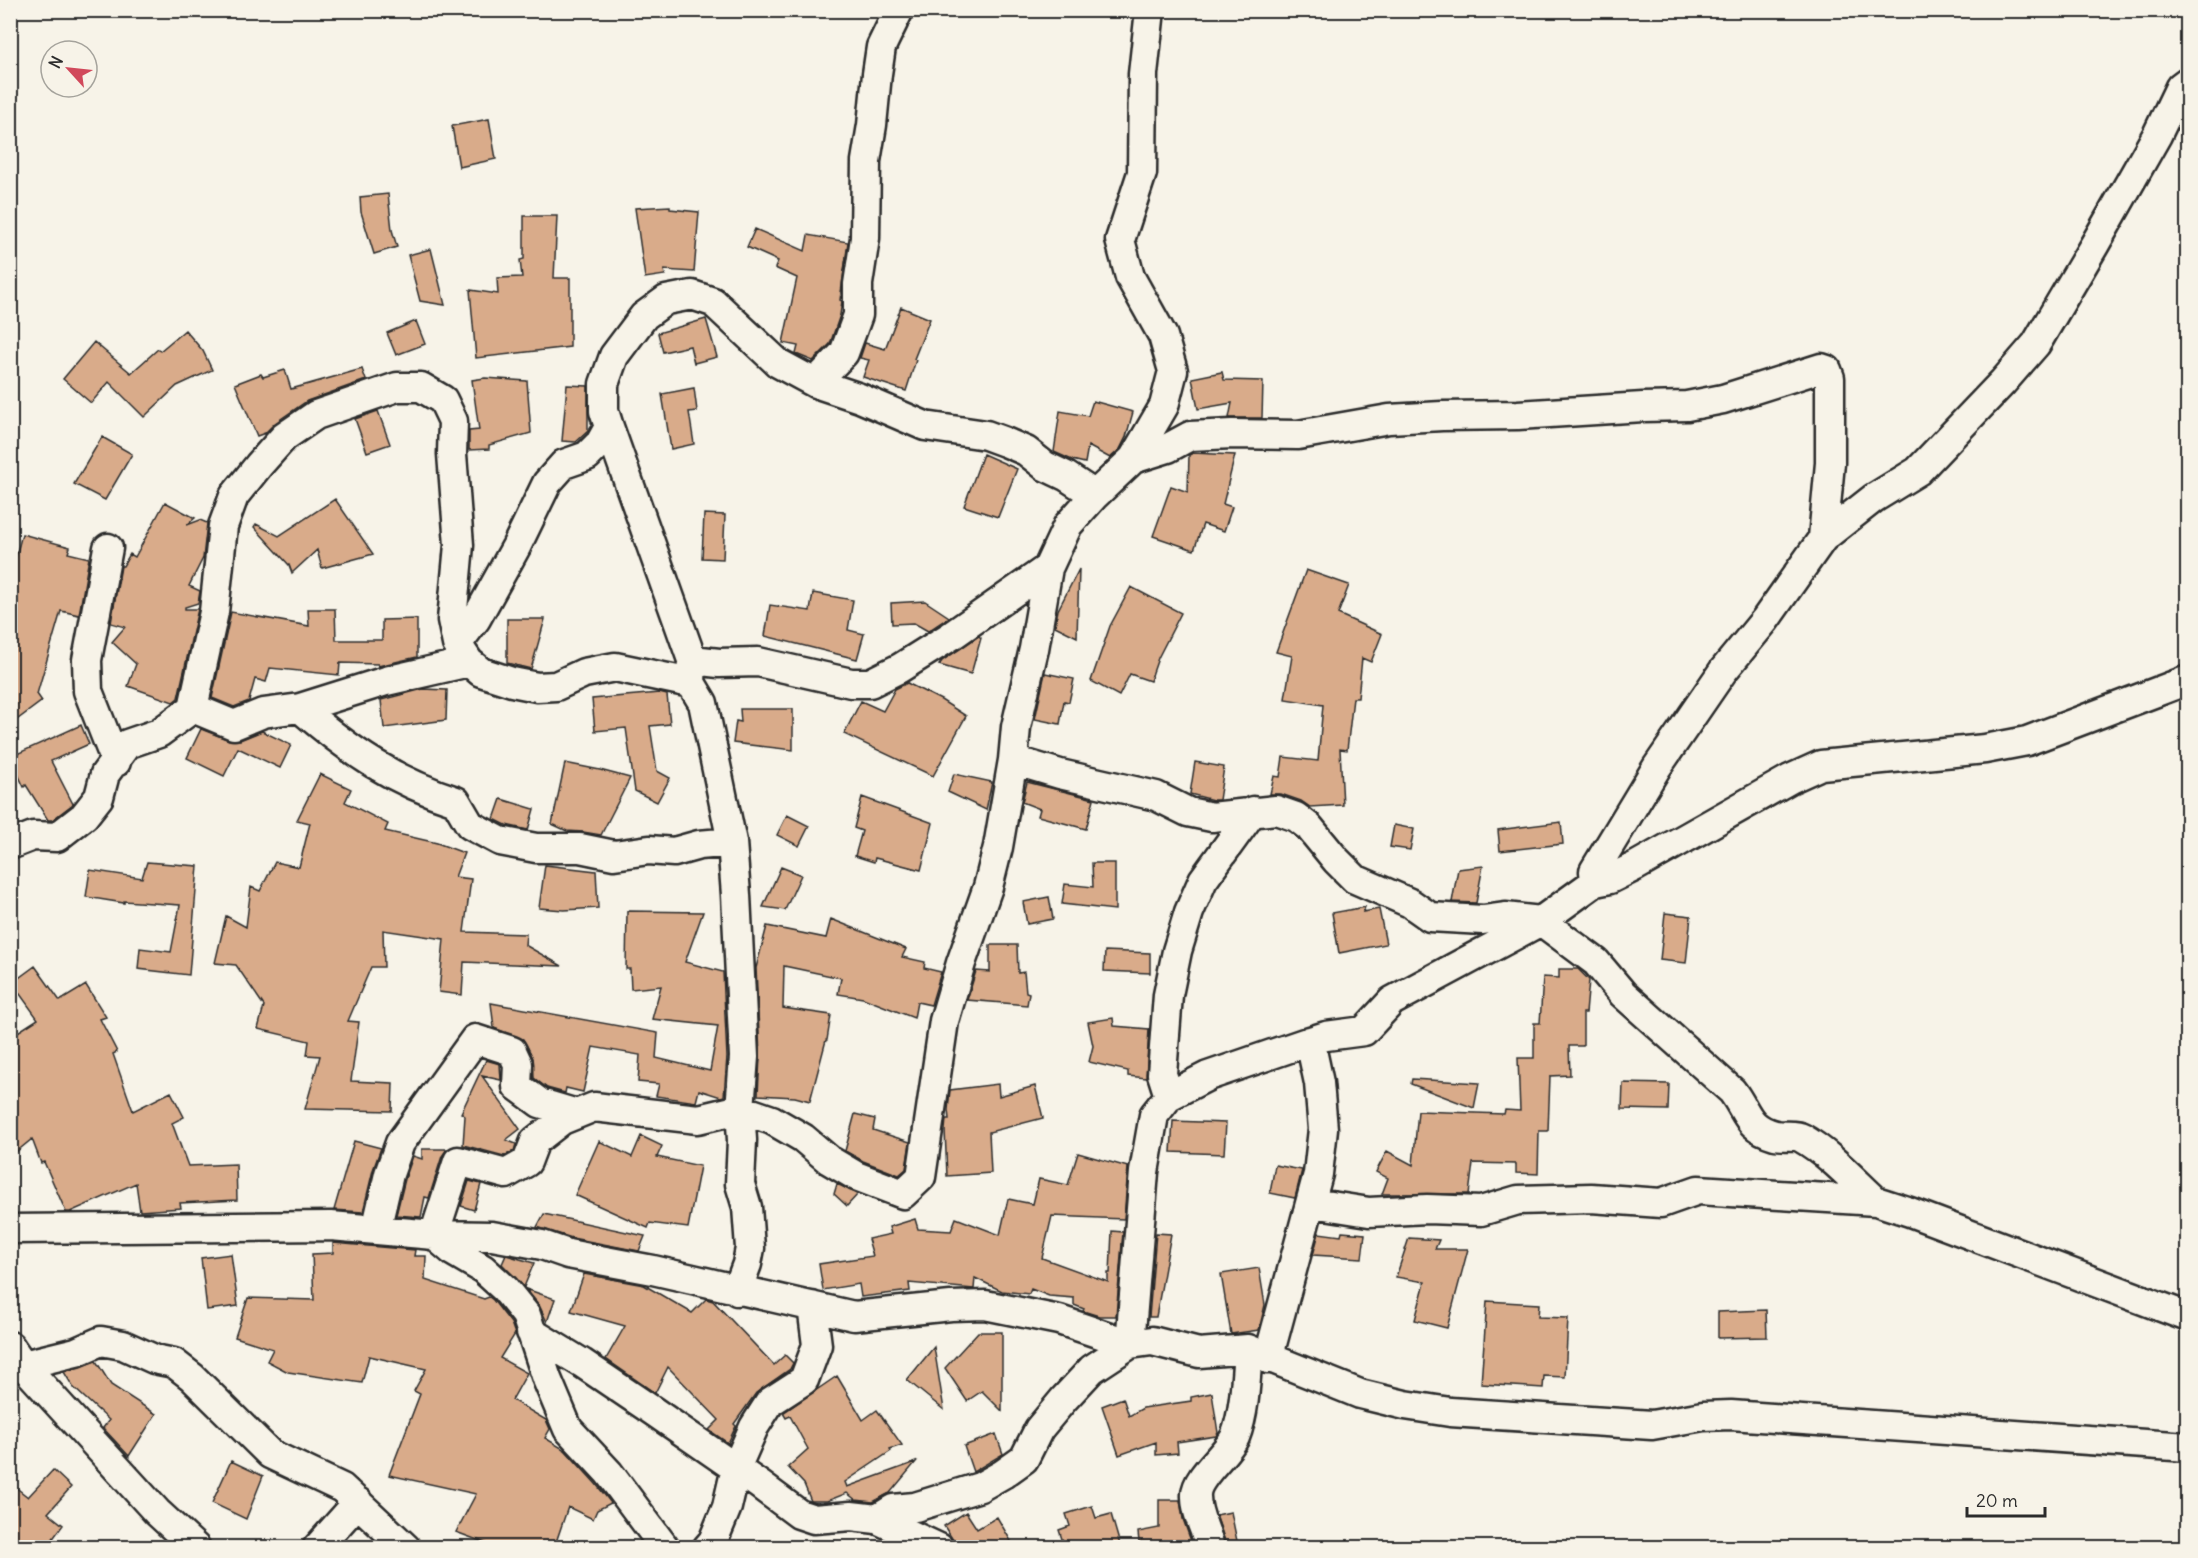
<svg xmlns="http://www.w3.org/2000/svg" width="2198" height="1558" font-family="Delius,sans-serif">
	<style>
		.building { fill: #d9ab8a; stroke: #2b2b2b; stroke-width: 1.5 }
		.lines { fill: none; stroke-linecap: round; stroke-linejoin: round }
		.street-casing { stroke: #2b2b2b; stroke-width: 33 }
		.street { stroke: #f7f3e8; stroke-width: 28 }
	</style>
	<rect width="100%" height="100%" fill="#f7f3e8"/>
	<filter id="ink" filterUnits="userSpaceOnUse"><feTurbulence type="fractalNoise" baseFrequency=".0167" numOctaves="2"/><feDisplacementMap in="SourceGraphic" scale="12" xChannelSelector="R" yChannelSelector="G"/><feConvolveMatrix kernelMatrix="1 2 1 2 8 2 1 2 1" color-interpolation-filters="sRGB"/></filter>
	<g filter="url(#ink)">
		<path class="building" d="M489,119L496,159L459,167L452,126Z
			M388,194L392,230L397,247L374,254L361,212L360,197Z
			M670,206V209L699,212L694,272L664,270L665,275L645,278L635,208Z
			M524,216H557L554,278H570V347L476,358L470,290L498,294L497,278L522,277L520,260L524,259Z
			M755,229L805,251L808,235L848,242L840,300L842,301L840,315L830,344L813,361L796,354L798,346L783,343L797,278L775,268L778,261L747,247Z
			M431,249L445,305L420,301L408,255Z
			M901,307L930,319L914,359L916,360L906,391L863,377L869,360L860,358L865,343L885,349Z
			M706,319L717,357L694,363L690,346L663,352L658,333Z
			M416,321L425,344L396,355L387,333Z
			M185,330L203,351L212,370L177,386L144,417L109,382L91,403L63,379L94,342L131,373L158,349L160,351Z
			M362,369L366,380L307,401L275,423L265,433L257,436L235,384L261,374L263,377L285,370L291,389Z
			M1222,372L1224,380L1263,381L1262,418H1229L1232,403L1198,409L1192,378Z
			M485,378L527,381L531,433L489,445V449L469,450V431L479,430L472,380Z
			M567,385L588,386V431L576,442L562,441Z
			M694,388L697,411L689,412L694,444L671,449L662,394Z
			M1093,401L1133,412L1126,437L1120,449L1110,458L1088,446L1085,463L1072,460L1054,452L1060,411L1088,416Z
			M378,411L390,444L367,452L355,419Z
			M102,437L132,454L105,500L74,484Z
			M1193,453L1235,455L1223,504L1232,507L1224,531L1203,524L1194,550L1153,536L1171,486L1188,492L1189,455Z
			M983,454L1017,469L998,517L964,506Z
			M335,499L373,554L322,568L317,550L292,573L289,565L254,527L256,524L279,536Z
			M165,502L195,518L187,525L200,520L207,523L203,558L189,586L200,591L198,603L185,607V609H198L178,698L173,702L128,686L136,664L112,642L125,627L111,623L121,566H123L130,554L135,557Z
			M704,514L725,515L723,559L702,558Z
			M22,534L70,547L68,553L89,558L79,615L61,611L37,694L42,701L10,725V578Z
			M1079,569L1077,637L1055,626L1058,610Z
			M1306,570L1349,585L1338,614L1382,634L1371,662L1362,658L1358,698H1353L1347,750L1340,749L1343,805L1310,807L1301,801L1281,794H1270L1274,776L1280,777L1283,757L1318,761L1323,705L1285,699L1292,656L1276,652Z
			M1131,587L1181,613L1158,658L1150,681L1130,674L1119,696L1091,681L1110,626Z
			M813,593L853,600L848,630L864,634L857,659L765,636L770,605L810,611Z
			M925,601L949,617L928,631L914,623L892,624L891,603Z
			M308,609H335L336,640H382V620L417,619V657L378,666V664L340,663L339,675L270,668L266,682L255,679L249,701L234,707L212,698L231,612L309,626Z
			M507,619H545L531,669L507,663Z
			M979,636L981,638L971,674L939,665L942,661Z
			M1045,673L1074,679L1069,702L1064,701L1060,724L1035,719Z
			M907,683L941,700L966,716L933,776L844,734L861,701L883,711L895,689Z
			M423,689L447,690L446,720L384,728L381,700Z
			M659,693L667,695L670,724L650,726L657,771L670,778L657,802L635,791L626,728L595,731L592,699Z
			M740,709H793V750L733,743L736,721L741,722Z
			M81,725L89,744L51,761L73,804L52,820H48L26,785L24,787L10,757Z
			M201,729L229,740H240L262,731L291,745L280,768L238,748L224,776L187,758Z
			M1195,762L1224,767L1219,800H1213L1190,794Z
			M565,763L600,770L630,778L601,835L583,832L567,831L552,824Z
			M320,774L351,789L345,802L388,824L385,831L437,843L464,853L455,877L471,879L464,932L526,934L525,945L562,966L464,962L462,995L439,992L444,939L383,930L384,967H371L348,1021L359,1022L351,1081L393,1083L392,1111L305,1109L320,1056L307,1055L309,1041L258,1029L264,1006L236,965L215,963L226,916L246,927L251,887L260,891L275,862L299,867L310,823L297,820Z
			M954,774L992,782L986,810L948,792Z
			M1027,782L1094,799L1086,829L1038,816L1040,809L1022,802Z
			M862,797L933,823L921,870L875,858L874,862L855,856L862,831L854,828Z
			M501,799L534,809L528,830L506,825L494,819Z
			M787,815L809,826L799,846L777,835Z
			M1561,822L1563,844L1500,851L1498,830Z
			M1394,825L1414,829L1410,850L1390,847Z
			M147,862L198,866L189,975L138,969L140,948L171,952L180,905L124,901V903L86,897L90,870L142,878Z
			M1092,863H1115V910L1062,904L1065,884L1093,887Z
			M545,865L596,871L598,908L564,910L539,908Z
			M1483,866L1476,903L1452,902L1458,869Z
			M781,867L801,875L785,910L763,907Z
			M1049,897L1053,919L1027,924L1023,902Z
			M1365,907L1363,912L1379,909L1386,944L1339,953L1332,913Z
			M627,911L703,912L685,962L723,972L727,1057L724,1096L721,1097L699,1090L696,1102L656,1096L659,1084L638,1082L640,1055L593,1047L583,1092L566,1088L565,1093L547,1088L534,1078L533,1058L523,1039L494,1028L491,1003L658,1033L656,1058L710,1071L718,1026L652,1019L661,986L631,989L630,969H626Z
			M1665,913L1691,916L1686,963L1660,960Z
			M831,919L906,949L902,957L925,962L924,968L941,972L931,1005L917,1002L914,1018L863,998L838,994L841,978L784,966L783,1008L831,1015L827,1040H826L810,1101L795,1097L758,1095L760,1056L756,968L767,926L826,938Z
			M990,945H1017L1018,973L1024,972L1026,992L1029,993L1027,1005L967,1000L976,971L990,972Z
			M1105,951L1150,953V973L1104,971Z
			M35,966L60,1001L86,985L106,1017L100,1019L117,1052L113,1054L133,1111L171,1092L184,1117L172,1123L188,1166L236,1164L237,1200L180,1203L181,1208L140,1211L136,1183L70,1212H66L44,1162L41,1163L32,1139L10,1157V1037L38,1019L12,983Z
			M1559,969H1578L1589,980L1586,1013H1583V1046H1569L1570,1075L1550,1076L1548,1131H1539L1538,1174L1516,1173V1164L1473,1163L1469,1194H1382L1388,1178L1376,1172L1387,1151L1413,1165L1418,1111L1504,1114L1505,1110L1520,1111L1518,1058H1534V1023H1540L1543,977L1559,978Z
			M1113,1018L1114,1026L1149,1029L1146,1078L1128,1076V1071L1089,1062L1093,1046L1088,1022Z
			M486,1060L500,1064L501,1080L482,1076L520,1129L506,1140L516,1144L514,1151L504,1156L463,1145L465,1116L461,1113Z
			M1412,1079L1479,1083L1474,1108L1411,1084Z
			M1623,1083L1669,1084L1668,1110L1622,1109Z
			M998,1084L999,1096L1035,1086L1043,1118L989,1132L991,1173L947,1176L945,1130L946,1119H949L948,1110L950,1090Z
			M855,1114L875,1119L873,1130L910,1142L906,1169L899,1175L863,1161L845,1151Z
			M1173,1121L1226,1123L1224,1154L1171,1152Z
			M641,1136L662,1146L657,1157L700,1166L688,1228L650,1223L648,1228L575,1195L599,1141L632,1157Z
			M354,1141L381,1148L373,1170L363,1212L334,1210Z
			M422,1149H447L442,1156L429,1198L425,1197L421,1217L396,1215L405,1179L413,1156L422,1159Z
			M1078,1153L1128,1167L1124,1219L1052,1216L1042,1258L1108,1282V1273H1110L1112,1231L1123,1232L1116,1316H1099L1083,1311L1084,1309L1074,1305V1298L1049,1296L1031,1289L1029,1294L1002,1291L975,1278L974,1289L909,1283L910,1291L861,1297L859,1284L823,1290L819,1264L873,1256L868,1239L891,1234L889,1227L915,1219L918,1229L951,1231L956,1218L1000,1235L1008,1199L1033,1204L1039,1179L1068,1185Z
			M1275,1165L1302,1170L1295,1198L1270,1193Z
			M469,1181L481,1184L474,1210L461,1206Z
			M837,1184L858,1194L847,1206L834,1194Z
			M544,1214L645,1236L639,1251L572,1238L537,1227Z
			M1342,1232L1365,1234L1362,1258L1313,1255L1319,1233L1341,1236Z
			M1156,1233L1171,1234L1156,1317H1149Z
			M1409,1238L1439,1240L1435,1249H1468L1447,1328L1415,1320L1425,1282L1396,1277Z
			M333,1243L415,1250L414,1256H426L425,1280L484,1299L489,1297L493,1300L511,1323L515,1334L500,1358L527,1373L512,1400L546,1420L550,1429L545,1438L565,1450L596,1484L611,1503L597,1510L593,1519L568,1507L554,1548H499L456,1532L476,1494L389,1475L420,1394L414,1391L426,1369L369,1356L362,1383L288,1372L267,1361L273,1349L235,1337L248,1298L314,1300L312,1254L333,1253Z
			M231,1254L238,1306L207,1310L201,1258Z
			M506,1255L534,1263L524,1287L502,1264Z
			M1259,1268L1265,1305L1259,1330L1231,1334L1221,1274Z
			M584,1274L644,1285L692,1313L706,1299L713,1301L774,1365L785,1355L793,1363L790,1369L756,1393L734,1424L736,1426L728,1443L709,1430L719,1420L668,1367L655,1393L606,1359L625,1326L571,1311Z
			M526,1289L555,1299L547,1322L539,1305Z
			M1487,1301L1539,1304L1538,1317L1568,1318L1565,1377L1544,1376L1543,1388L1481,1384Z
			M1766,1310L1767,1337L1718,1338V1312Z
			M978,1332H1002V1411L982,1391L967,1401L945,1368Z
			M934,1347L944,1410L907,1380Z
			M96,1361L111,1385L156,1414L129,1456L103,1428L109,1420L73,1387L64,1372Z
			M837,1376L863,1420L877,1410L902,1445L890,1449L891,1451L845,1482L847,1487L916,1462L890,1493L873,1502L856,1500L847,1493L827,1501H811L804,1484L788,1467L808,1449L790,1416L786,1418L783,1413Z
			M1212,1393L1218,1433L1216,1436L1177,1442L1178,1453L1156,1455V1442L1119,1455L1102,1406L1123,1398L1129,1416L1143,1408L1191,1401V1397Z
			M996,1434L1003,1454L973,1472L964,1446Z
			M231,1461L263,1476L246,1519L212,1503Z
			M53,1470L71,1487L48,1513L63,1525L46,1548H10V1483L28,1497Z
			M1159,1500H1180L1183,1519L1191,1541L1139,1542L1138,1532L1159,1528Z
			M1092,1506L1096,1518L1111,1514L1121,1548H1065L1059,1530L1070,1526L1066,1514Z
			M966,1512L977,1529L997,1517L1015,1548H955V1543L944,1526Z
			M1231,1512L1237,1541H1225L1216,1515Z"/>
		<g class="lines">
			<defs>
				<path id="street" d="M815,383L844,353L858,315V284L865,238L866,161L872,125L877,74L881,47L899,10
					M609,427L692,660L691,683L703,703L732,842L736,895L744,1057L740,1109L742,1140L740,1184L747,1207L750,1248L747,1264L737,1291
					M1133,459L1168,448L1190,436L1232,434L1298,435L1389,419L1442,416L1518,415L1643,407L1687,406L1723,399L1821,368L1827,370L1830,378V463L1823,538
					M108,548L87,660L88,691L116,762
					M457,644L476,619L516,547L547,483L564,464L587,456L600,443L609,427L604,411V384L614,356L644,316L666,300L692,295L713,302L778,363L815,383L860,398L925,426L986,435L1005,442L1026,451L1045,466L1066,476L1095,495
					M692,660L719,663L758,662L851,683H870L900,668L951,636L1048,568
					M193,708L234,725L263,713L300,708L386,681L469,662
					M300,708C350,751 393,781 456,801L470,825L500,841L536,848H580L614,855L649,850L674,852L699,845L732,842
					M1013,760L1060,774L1156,796L1188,812L1212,817L1276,810L1296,817L1309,827L1336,860L1355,879L1410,903L1430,917L1483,920L1505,917L1541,921L1596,962L1623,994L1732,1091C1748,1112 1746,1127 1775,1135C1784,1137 1795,1134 1802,1138C1830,1154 1853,1180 1876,1201
					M10,845L33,836L57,837L84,816L99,797L105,774L127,744L159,733L193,708L214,612L223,526L234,496L259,465L284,437L316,415L397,387H421L443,400L453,421L452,454L459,545L452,620L457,644L469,662L481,672L512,682L537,687L556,686L584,673L615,667L691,683
					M1595,882L1594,871L1657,767L1723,671L1765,620L1823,538L1874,498L1918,471L2003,382L2036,344L2095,244L2157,135L2180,87L2188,81
					M1169,1096L1162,1074L1168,995L1177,951L1189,912L1203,880L1253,811
					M1312,1203L1369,1212L1427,1209L1481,1211L1518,1200L1591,1198L1661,1203L1698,1190L1876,1201L1910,1212L2188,1317
					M10,1229L331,1226L434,1235L492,1236L542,1245L568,1254L653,1270L854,1316L951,1306L985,1305L1059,1320L1130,1344L1152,1341L1199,1353L1248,1349L1360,1394L1405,1405L1450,1412L1652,1425L1703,1416L1731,1415L2188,1447
					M376,1230L389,1174L400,1143L475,1039L512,1051L518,1064L517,1086L540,1103L577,1114
					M531,1332L582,1363L653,1411L760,1485L799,1514L814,1519L851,1516L877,1519L939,1548
					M10,1346L23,1365L157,1512L196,1548
					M1268,1359L1318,1174L1323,1129L1319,1083L1310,1041
					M23,1365L76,1352L101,1341L123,1345L154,1359L174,1363L192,1377L270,1454L342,1488L406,1548
					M877,1519L893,1509L915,1507L980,1487L1003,1474L1024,1459L1039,1429L1064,1399L1092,1369L1130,1344L1144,1172L1154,1115L1169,1096L1208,1076L1310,1041L1326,1036L1364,1031L1392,1001L1541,921L1595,882L1610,879L1636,866L1790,779L1821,765L1985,749L2027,741L2188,680
					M317,1548L358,1502
					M665,1548L609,1473L568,1429L547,1379L526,1315L505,1289L483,1269L454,1252L434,1235L458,1161L506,1174L527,1162L535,1141L562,1120L594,1107L698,1119L740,1109L772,1120L803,1138L829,1160L856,1176L903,1194L921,1177L944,1021L961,963L988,887L998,847L1013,760L1016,727L1034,649L1048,568L1068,525L1095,495L1133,459L1164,406L1173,371L1163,336L1130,277L1120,240L1142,173L1143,74L1150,10
					M707,1548L713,1541L727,1507L736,1468L754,1427L770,1402L804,1380L817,1345L812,1306
					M1210,1548C1206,1529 1195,1513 1196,1494C1197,1476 1226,1455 1235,1437C1245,1412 1246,1376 1248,1349"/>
			</defs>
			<use href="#street" class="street-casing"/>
			<use href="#street" class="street"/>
		</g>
	</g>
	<rect width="2198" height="1558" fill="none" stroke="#f7f3e8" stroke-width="36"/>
	<rect x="18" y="18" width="2162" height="1522" fill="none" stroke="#2b2b2b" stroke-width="2" filter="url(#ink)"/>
	<g transform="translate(69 69) rotate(297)"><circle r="28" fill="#f7f3e8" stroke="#a5a39c" stroke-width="1.5"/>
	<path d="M0-4.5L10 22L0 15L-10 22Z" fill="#d1495b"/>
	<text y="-9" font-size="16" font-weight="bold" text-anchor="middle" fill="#2b2b2b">N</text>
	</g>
	<path d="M1967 1507v9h78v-9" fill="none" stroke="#2b2b2b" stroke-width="3"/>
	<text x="1976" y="1507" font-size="18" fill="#2b2b2b" stroke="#f7f3e8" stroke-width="4.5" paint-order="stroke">20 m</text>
</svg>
